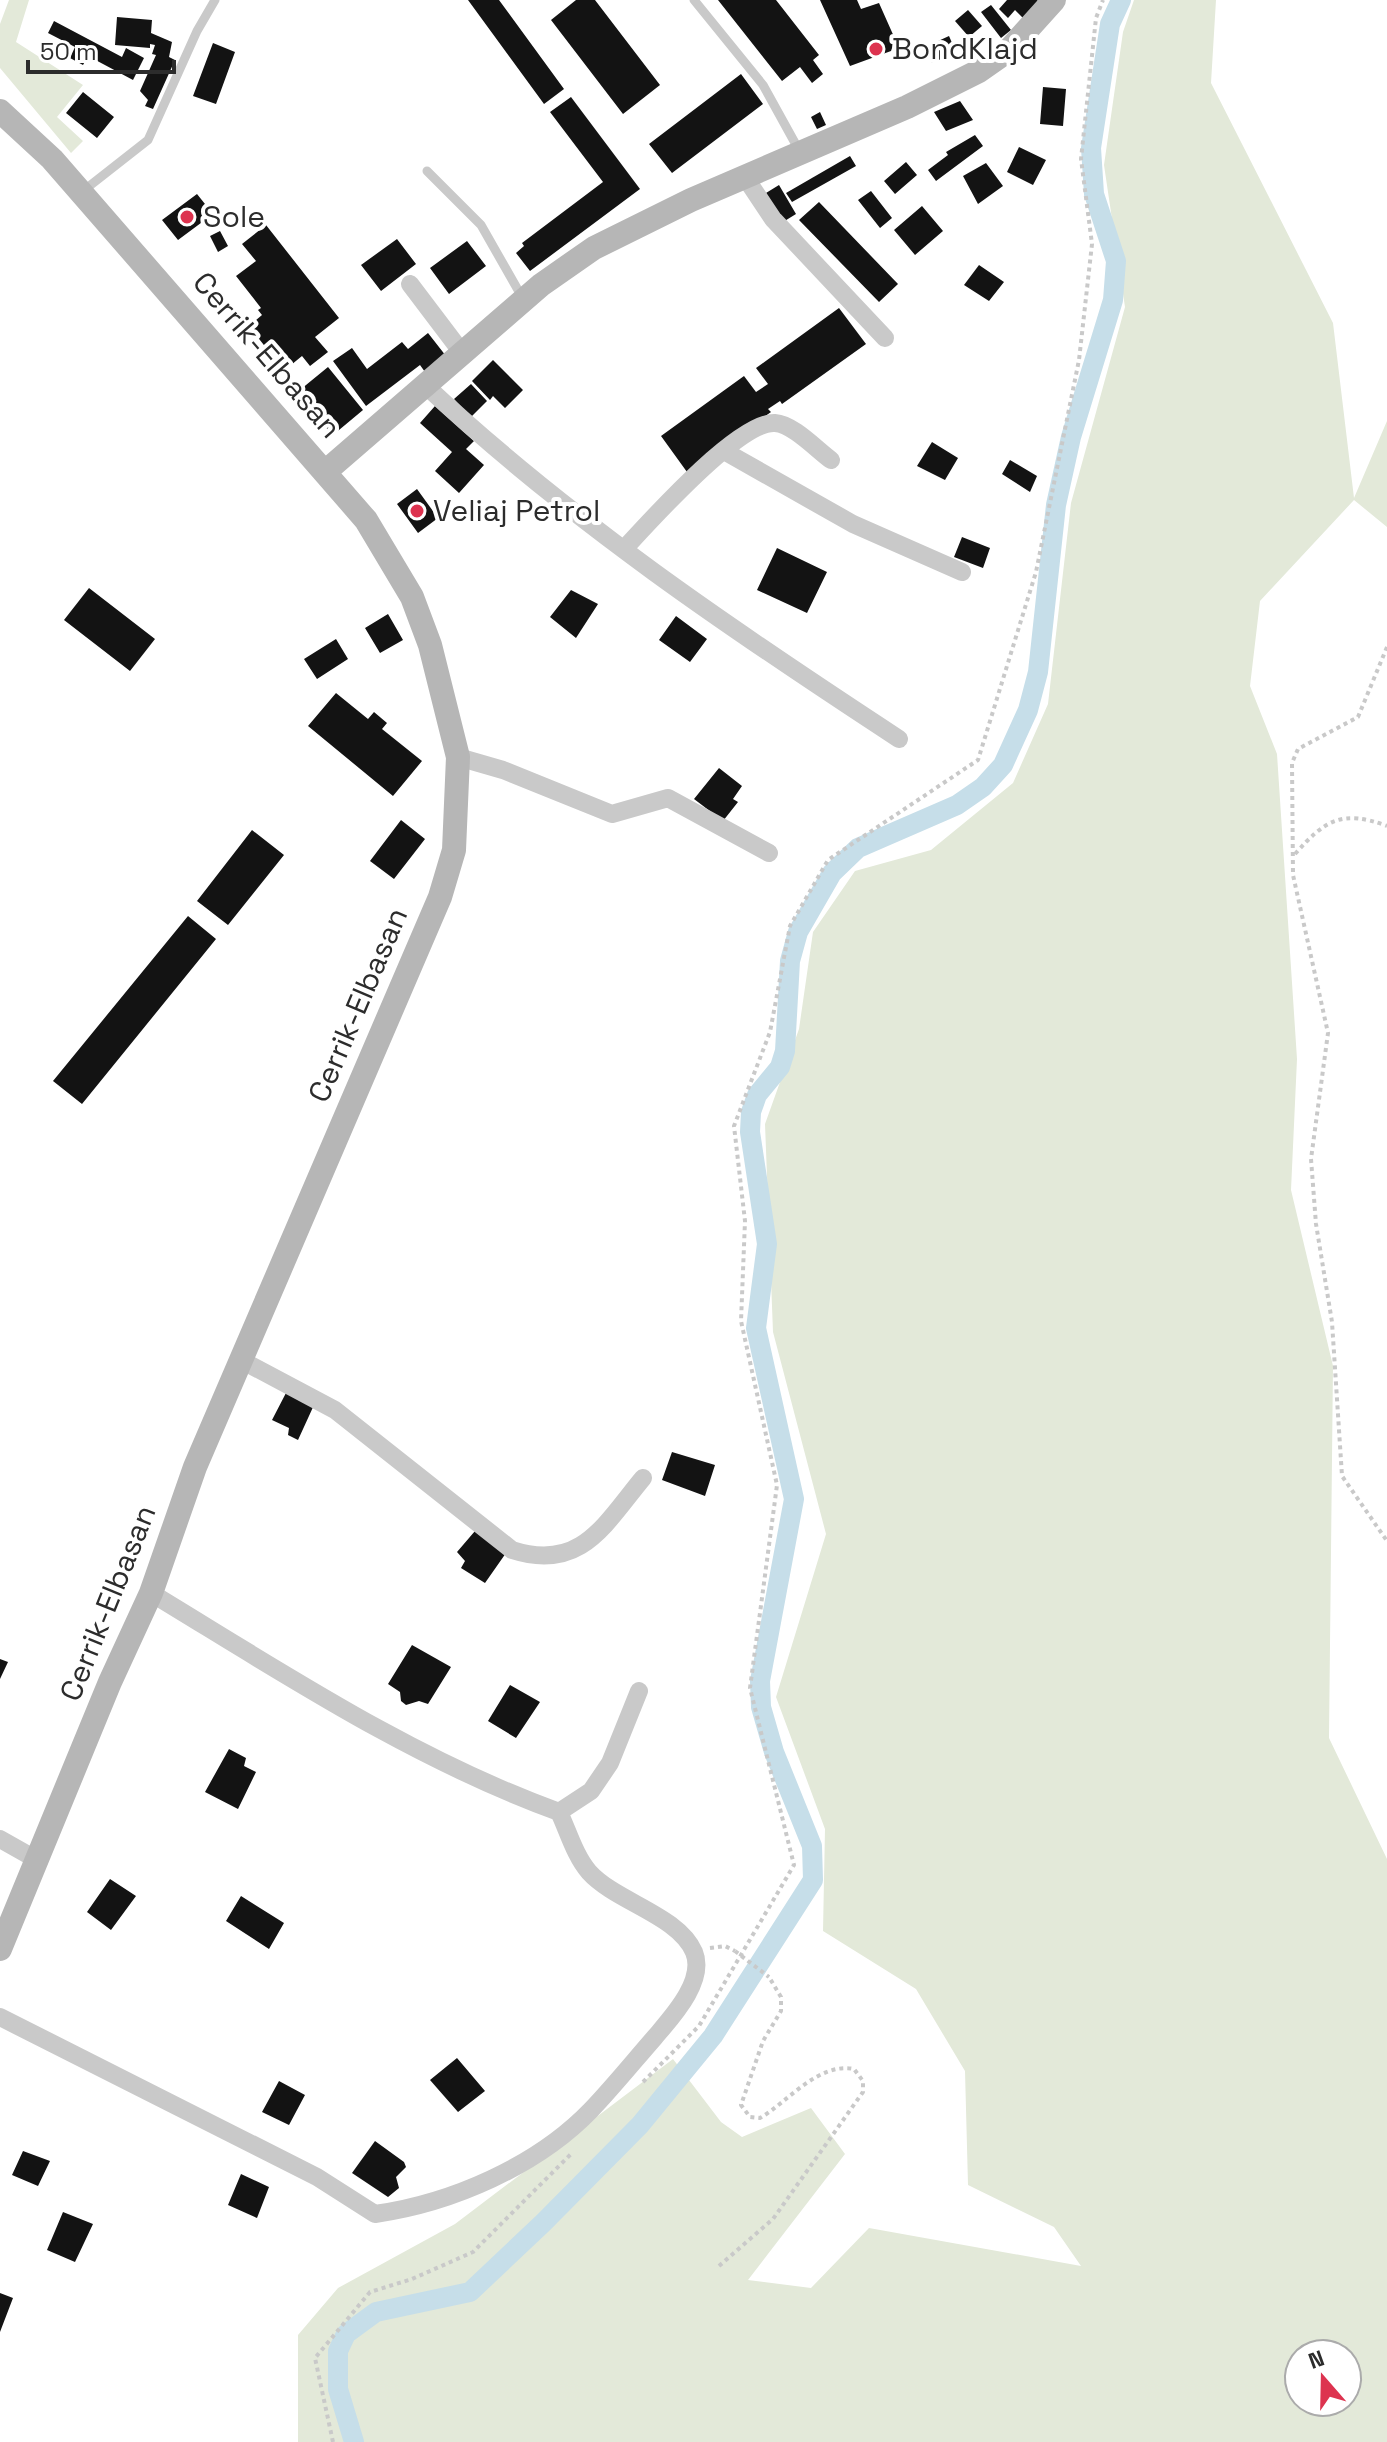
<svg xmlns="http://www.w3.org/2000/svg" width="1387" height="2442" font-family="'Space Grotesk',sans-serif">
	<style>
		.green { fill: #e3e9d9; fill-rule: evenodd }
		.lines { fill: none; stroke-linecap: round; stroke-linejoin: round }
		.canal { stroke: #c6dee9; stroke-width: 20 }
		.building { fill: #131313 }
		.path { stroke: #c9c9c9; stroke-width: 4; stroke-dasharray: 4 4; stroke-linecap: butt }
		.service { stroke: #c9c9c9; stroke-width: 9 }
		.minor { stroke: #c9c9c9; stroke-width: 18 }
		.secondary { stroke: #b6b6b6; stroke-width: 24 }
		.path-bridge { stroke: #c9c9c9; stroke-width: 4; stroke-dasharray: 4 4; stroke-linecap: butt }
		.poi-dot { fill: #dd334f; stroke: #fff; stroke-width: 3 }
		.labels { text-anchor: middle; stroke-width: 8; stroke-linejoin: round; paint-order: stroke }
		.poi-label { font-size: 30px; fill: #2c2c2c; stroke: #fff; text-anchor: start }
		.street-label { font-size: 30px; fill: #2c2c2c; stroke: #fff }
	</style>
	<rect width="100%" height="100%" fill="#fff"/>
	<path class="green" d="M9,0H29L16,42L83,85L57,117L83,141L71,153L0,68V24Z
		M1134,0H1216L1211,83L1333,323L1354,498L1387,421V527L1354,500L1260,601L1250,686L1277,754L1297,1059L1291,1190L1333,1366L1329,1738L1387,1859V2442H298V2335L338,2288L455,2224L673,2059L721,2122L742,2137L811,2108L845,2154L748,2280L811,2288L869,2228L1081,2266L1054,2227L968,2185L965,2071L916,1989L823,1931L825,1829L776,1697L826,1534L773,1332L765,1124L799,1029L813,932L855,871L931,850L1013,783L1048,704L1071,503L1125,307L1104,165L1123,32ZM1299,2354H1347V2402H1299Z"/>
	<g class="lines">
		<path class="canal" d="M354,2442L338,2389V2351L346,2334L376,2312L470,2292L543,2223L640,2125L713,2036L813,1880L812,1846L774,1752L761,1707L760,1681L794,1499L756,1328L767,1244L750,1132L751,1112L757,1095L780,1067L785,1051L790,961L798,932L832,873L858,848L957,805L983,787L1003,765L1028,710L1038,672L1056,505L1071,437L1113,300L1116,261L1094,194L1091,148L1110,24L1121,0"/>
	</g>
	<path class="building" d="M468,0H499L564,89L544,104Z
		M576,0H595L660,85L623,114L551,20Z
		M718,0H776L819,55L813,60L823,74L812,83L800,67L782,81Z
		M820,0H857L861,9L879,3L895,39L891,51L850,66Z
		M1007,0H1037L1041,3L1025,20L1015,10L1008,18L999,9Z
		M991,5L1011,30L1001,38L981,12Z
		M968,10L982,26L969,37L955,21Z
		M117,17L152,20L151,33L172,42L169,57L175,60L153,109L145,106L148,100L140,91L156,55L152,54L155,45L150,44V48L115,45Z
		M54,21L122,57L126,48L144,58L133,80L88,56L83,65L70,58L75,47L48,33Z
		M949,36L956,52L932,63L925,47Z
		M213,43L235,52L216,104L193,96Z
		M741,74L763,104L672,173L649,144Z
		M1043,87L1066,89L1063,126L1040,124Z
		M83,92L114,117L97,138L66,113Z
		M571,97L640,189L530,271L516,253L524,246L522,243L603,182L550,112Z
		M960,101L973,120L946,131L934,112Z
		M820,112L826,125L817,129L811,117Z
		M975,135L983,146L936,181L928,170L948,155L946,152Z
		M1019,147L1046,160L1033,185L1007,172Z
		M850,156L856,166L792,202L786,193Z
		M906,162L917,175L895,194L884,181Z
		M986,163L1003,186L978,204L963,176Z
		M779,185L796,214L783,222L766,193Z
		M871,191L892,218L880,228L858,200Z
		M197,194L213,214L178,240L162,220Z
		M819,202L898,284L879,302L799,220Z
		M922,206L943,231L915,255L894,230Z
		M266,225L339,318L315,337L328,352L310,366L302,356L291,365L285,357L278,363L249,326L262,315L258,310L261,308L236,276L256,261L242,244Z
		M220,231L228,246L218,252L210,236Z
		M397,239L416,264L381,291L361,265Z
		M467,241L486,266L449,294L430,268Z
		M979,265L1004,282L989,301L964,285Z
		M839,308L866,344L782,404L780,401L768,409L771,412L687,472L661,436L744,376L756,392L768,384L756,368Z
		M428,333L446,356L425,372L420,365L366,406L333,361L352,348L367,369L402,342L408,349Z
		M493,360L523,390L505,408L493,396L490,400L472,381Z
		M328,367L363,410L333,435L295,394Z
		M471,384L487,401L471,417L454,399Z
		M435,406L474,441L466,449L484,465L459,493L435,471L452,452L420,423Z
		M932,442L958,458L945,480L917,466Z
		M1010,460L1037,476L1030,492L1002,474Z
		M417,489L438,518L418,533L397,504Z
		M962,537L990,548L983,568L954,557Z
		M777,548L827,572L807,613L757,590Z
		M89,588L155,639L130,671L64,620Z
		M571,590L598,604L576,638L550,617Z
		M388,614L403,640L380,653L365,628Z
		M676,616L707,639L690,662L659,640Z
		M336,639L348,659L317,679L304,659Z
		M336,693L368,719L374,712L387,723L382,729L422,761L393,796L308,726Z
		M719,768L742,786L733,799L738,802L723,821L694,799Z
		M401,820L425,839L394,879L370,861Z
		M252,830L284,855L228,925L197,901Z
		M188,916L216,939L82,1104L53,1081Z
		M287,1391L314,1405L298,1440L288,1435L289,1428L272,1420Z
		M672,1452L715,1465L705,1496L662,1480Z
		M475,1531L506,1553L485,1583L461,1568L465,1561L457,1552Z
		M412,1645L451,1667L428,1704L419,1701L406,1705L401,1701L400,1692L388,1684Z
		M0,1659L8,1662L0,1679Z
		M510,1685L540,1702L516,1738L488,1721Z
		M229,1749L246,1758L244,1766L256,1772L238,1809L205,1792Z
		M110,1879L136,1896L111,1930L87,1912Z
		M241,1896L284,1923L269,1949L226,1921Z
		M457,2058L485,2091L458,2112L430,2080Z
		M279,2081L305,2095L289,2125L262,2112Z
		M375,2141L404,2162L406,2167L396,2177L399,2188L388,2197L352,2173Z
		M23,2151L50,2161L38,2186L12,2175Z
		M241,2174L269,2187L257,2218L228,2205Z
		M63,2212L93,2224L75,2262L47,2250Z
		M0,2293L13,2298L0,2332Z"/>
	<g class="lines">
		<path class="path" d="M1387,647L1358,717L1298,749L1292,763L1293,875L1328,1033L1311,1159L1316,1224L1332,1322L1342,1476L1387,1541
			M1295,854C1325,820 1342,809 1387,826
			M710,1948L725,1946L735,1951
			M643,2082L699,2026L794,1865L750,1688L777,1485L741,1321L745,1221L734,1126L770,1032L790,926L828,860L978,760L1036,572L1079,360L1092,244L1081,159L1096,18L1103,0
			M719,2266L773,2219L863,2092V2081L854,2069C818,2062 788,2102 760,2118L750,2117L741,2105L763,2041L781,2011V1997L769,1977
			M333,2442L315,2358L370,2292L412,2279L473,2252L572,2153"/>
		<path class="service" d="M694,0L763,85L800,152
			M427,171L481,225L522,297
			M83,191L148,140L197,31L215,0"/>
		<path class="minor" d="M745,177L773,219L885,338
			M410,284L463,354
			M425,385C569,520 734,631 899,739
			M724,451L853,524L962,572
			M625,548C650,521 739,421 775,423C793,424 817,450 831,460
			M458,757L503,770L612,814L668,798L769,853
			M241,1360L335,1410L512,1550C581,1572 604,1525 643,1478
			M559,1812L591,1791L610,1763L639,1691
			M0,1839L39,1861
			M0,2017L317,2177L375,2214C452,2203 537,2166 591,2110C613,2087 634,2061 655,2037C671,2018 706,1981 694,1952C678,1915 616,1902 589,1872C575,1856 568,1831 559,1812C413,1759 283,1673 151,1593"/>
		<path class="secondary" d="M0,111L52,159L366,520L412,597L430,645L458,757L454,850L440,897L195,1467L151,1593L110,1682L0,1949
			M325,472L541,285L594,248L691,200L907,107L979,71L1009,50L1054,0"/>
		<path class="path-bridge" d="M735,1951L769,1977"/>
	</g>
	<g class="poi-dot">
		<circle cx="876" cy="49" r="8"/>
		<circle cx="187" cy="217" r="8"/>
		<circle cx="417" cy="511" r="8"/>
	</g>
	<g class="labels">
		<g class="poi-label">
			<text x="892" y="59">BondKlajd</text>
			<text x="203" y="227">Sole</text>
			<text x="433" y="521">Veliaj Petrol</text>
		</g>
		<g class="street-label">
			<text transform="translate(267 355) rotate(49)" y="10">Cerrik-Elbasan</text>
			<text transform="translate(358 1005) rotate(-67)" y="10">Cerrik-Elbasan</text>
			<text transform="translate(108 1603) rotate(-68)" y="10">Cerrik-Elbasan</text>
		</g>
	</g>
	<g transform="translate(1323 2378) rotate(340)"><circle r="38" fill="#ffffff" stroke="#ababab" stroke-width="2"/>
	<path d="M0-6L14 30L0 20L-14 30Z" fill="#dd334f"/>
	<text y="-12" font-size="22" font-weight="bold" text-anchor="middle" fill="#2c2c2c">N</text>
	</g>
	<path d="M28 60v12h146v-12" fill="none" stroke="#2c2c2c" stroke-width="4"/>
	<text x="40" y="60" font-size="24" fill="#2c2c2c" stroke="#ffffff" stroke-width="6" paint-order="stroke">50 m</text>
</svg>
